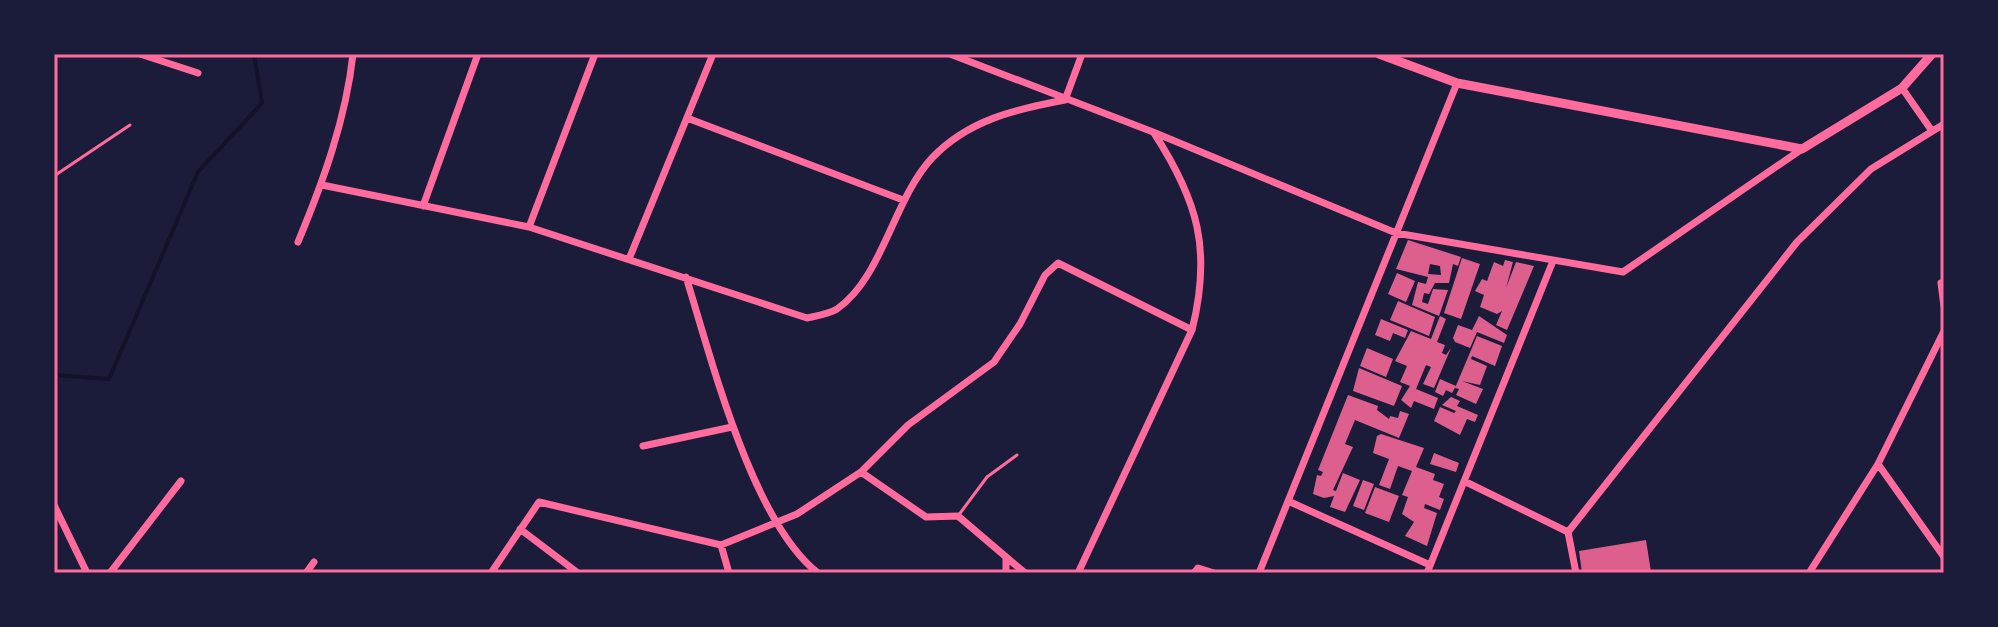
<svg xmlns="http://www.w3.org/2000/svg" width="1998" height="627" font-family="'Golos Text',sans-serif">
	<style>
		.lines { fill: none; stroke-linecap: round; stroke-linejoin: round }
		.stream { stroke: #12122b; stroke-width: 4 }
		.building { fill: #dd5f8e; fill-rule: evenodd }
		.service { stroke: #ff6b9d; stroke-width: 3 }
		.minor { stroke: #ff6b9d; stroke-width: 7 }
		.tertiary { stroke: #ff6b9d; stroke-width: 9 }
		.neatline { fill: none; stroke: #ff6b9d; stroke-width: 3 }
	</style>
	<rect width="100%" height="100%" fill="#1b1b3a"/>
	<g class="lines">
		<path class="stream" d="M54,375L109,379L198,172L262,103L254,54"/>
	</g>
	<path class="building" d="M1408,240L1461,257L1458,266L1453,264L1449,283H1435L1429,294L1424,293L1422,302L1428,304L1433,289L1448,290L1439,316L1412,305L1418,282L1426,284L1428,277L1396,269ZM1430,264L1440,266L1441,275L1428,274Z
		M1462,258L1480,264L1461,319L1444,313Z
		M1505,260L1513,262L1506,288L1516,262L1534,266L1507,330L1496,325L1502,311L1497,314L1480,307L1484,295L1475,291L1482,279L1487,281L1494,262L1503,266Z
		M1397,273L1415,281L1406,302L1388,294Z
		M1398,301L1435,317L1429,336L1390,320Z
		M1440,316L1446,319L1437,342L1445,345L1442,353L1446,355L1451,348L1434,388L1423,384L1431,367L1426,365L1416,389L1438,398L1434,409L1414,401L1411,408L1401,400L1410,386L1400,382L1407,366L1395,361L1411,331L1431,339Z
		M1479,316L1507,335L1504,343L1477,332L1470,348L1455,342L1453,338L1458,325L1472,330Z
		M1381,319L1408,330L1405,338L1393,333L1390,341L1375,335Z
		M1477,336L1502,346L1495,366L1472,356L1471,359L1487,366L1480,385L1462,381L1483,389L1476,404L1456,395L1459,389L1455,388Z
		M1367,348L1393,359L1386,377L1360,366Z
		M1359,368L1402,386L1394,406L1353,391Z
		M1440,379L1456,386L1452,393L1446,390L1443,396L1435,392Z
		M1348,395L1378,406L1377,410L1389,419L1390,416L1398,418L1400,411L1409,414L1399,438L1355,420L1345,444L1353,447L1333,490L1336,491L1343,473L1360,480L1345,512L1330,507L1334,496L1324,498L1313,494L1317,475L1321,476L1323,472L1318,470Z
		M1451,397L1460,401L1457,406L1478,415L1475,422L1467,419L1460,435L1434,421L1440,407L1454,413L1456,411L1442,405Z
		M1381,434L1424,448L1416,467L1435,474L1433,480L1444,484L1439,497L1444,499L1440,510L1425,504L1424,508L1437,513L1427,546L1405,536L1414,522L1402,514L1408,497L1402,495L1412,471L1398,466L1390,489L1379,485L1389,459L1373,453L1377,436Z
		M1434,453L1459,463L1456,472L1430,464Z
		M1363,480L1374,484L1364,510L1353,506Z
		M1375,487L1399,496L1389,522L1365,513Z
		M1646,540L1651,572L1582,573L1579,551Z"/>
	<g class="lines">
		<path class="service" d="M54,176L130,125
			M958,516L987,477L1017,455"/>
		<path class="minor" d="M140,54L198,73
			M950,54L1153,132L1396,233L1623,272L1802,149
			M1902,88L1932,131
			M687,118L903,200
			M322,185L529,227L807,318C816,316 829,314 837,309C883,277 893,200 932,158C968,120 1016,109 1065,100L1082,54
			M423,206L478,54
			M529,227L595,54
			M298,242C323,182 346,119 353,54
			M629,259L713,54
			M686,277C711,357 752,522 818,573
			M1941,283L1944,306
			M643,446L732,427
			M1878,464L1944,557
			M861,472L926,517L958,516L1025,573
			M1466,482L1568,532
			M1288,501L1430,565
			M54,505L87,573
			M520,529L578,573
			M721,545L729,573
			M1006,557V573
			M110,573L181,481
			M306,573L314,562
			M491,573L539,502L721,545L797,514L861,472L908,425L994,362L1020,324L1045,275L1058,263L1192,330
			M1078,573L1192,330C1212,250 1198,201 1154,133
			M1194,573L1198,568L1214,573
			M1259,573L1457,83
			M1427,573L1553,261
			M1576,573L1568,532L1797,242L1871,169L1944,124
			M1809,573L1878,464L1944,331"/>
		<path class="tertiary" d="M1379,54L1457,83L1802,149L1902,88L1932,54"/>
	</g>
	<rect width="1998" height="627" fill="none" stroke="#1b1b3a" stroke-width="112"/>
	<rect x="56" y="56" width="1886" height="515" class="neatline"/>
</svg>
